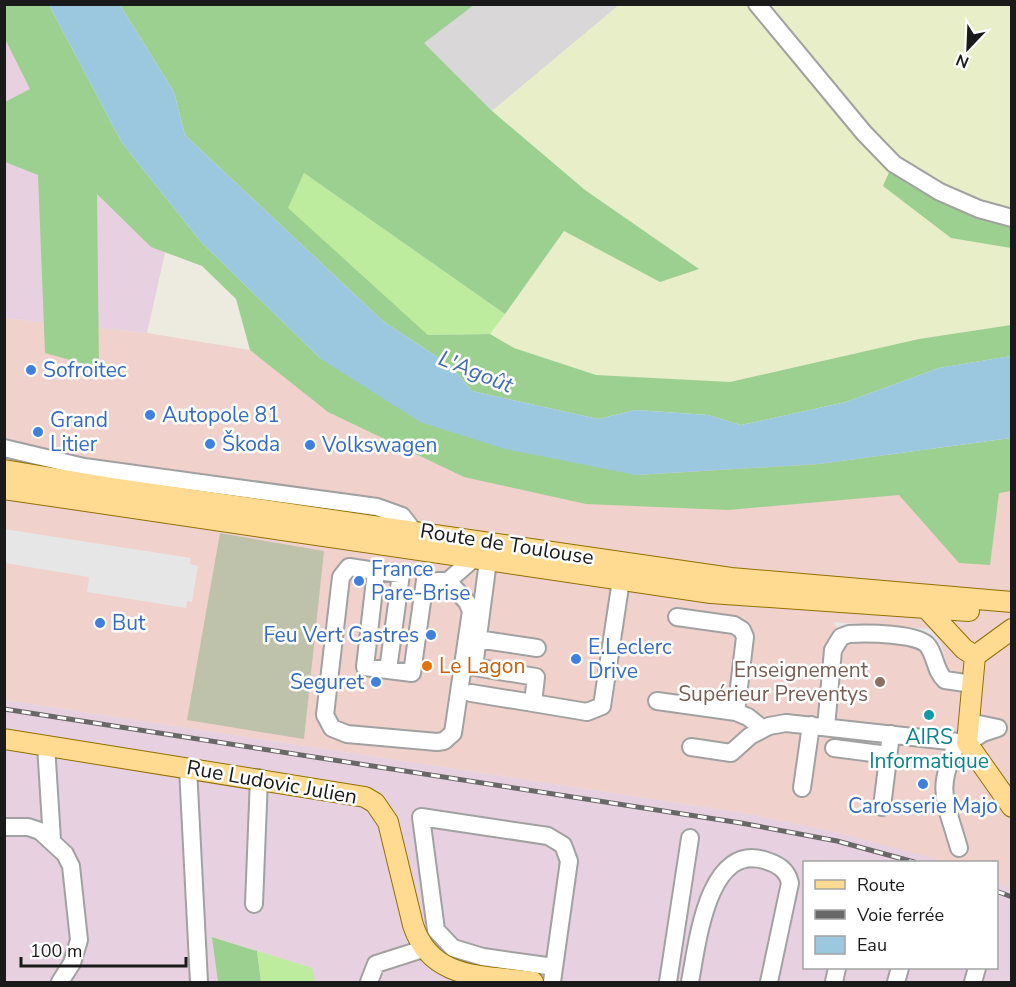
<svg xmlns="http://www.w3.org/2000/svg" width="1016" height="987" font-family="'Nunito Sans',sans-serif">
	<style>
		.residential { fill: #d9d7d7 }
		.commercial { fill: #f0d1cc }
		.industrial { fill: #e7d0e0 }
		.construction { fill: #bfc2aa }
		.farmland { fill: #e7eec8 }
		.grass { fill: #bdec9f }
		.forest { fill: #9cd090 }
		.parking { fill: #e6e6e6 }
		.water { fill: #9bc8df }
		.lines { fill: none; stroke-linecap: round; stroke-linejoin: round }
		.minor-casing { stroke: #a1a1a1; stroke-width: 20 }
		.major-casing { stroke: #917000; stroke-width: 22 }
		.minor { stroke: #fff; stroke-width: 16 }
		.major { stroke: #ffdb92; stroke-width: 20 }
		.rail-casing { stroke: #686868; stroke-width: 5 }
		.rail { stroke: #fff; stroke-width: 3; stroke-dasharray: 9; stroke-linecap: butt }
		.shop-dot { fill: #3f7fe0; stroke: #fff; stroke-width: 2 }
		.food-dot { fill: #e8710a; stroke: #fff; stroke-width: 2 }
		.education-dot { fill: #8d6e63; stroke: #fff; stroke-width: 2 }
		.culture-dot { fill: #0f9aa8; stroke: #fff; stroke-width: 2 }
		.labels { text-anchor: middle; stroke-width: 5; stroke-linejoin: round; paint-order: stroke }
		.shop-label { font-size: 21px; fill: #366cbe; stroke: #fff; text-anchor: start }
		.street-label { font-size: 21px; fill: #1a1a1a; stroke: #fff }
		.food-label { font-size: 21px; fill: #c56008; stroke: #fff; text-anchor: start }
		.education-label { font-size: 21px; fill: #785e54; stroke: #fff; text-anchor: end }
		.culture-label { font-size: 21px; fill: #0d838f; stroke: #fff }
		.water-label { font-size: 22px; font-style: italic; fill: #426daf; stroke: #fff }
	</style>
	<rect width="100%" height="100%" fill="#edeadf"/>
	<path class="residential" d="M474,5H619L492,111L423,43Z"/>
	<path class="commercial" d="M5,318L147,333L250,350L382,426L1011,462V888L997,882L996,862H945L835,832L743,813L5,700Z"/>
	<path class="industrial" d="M19,4L171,226L147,333L5,318L4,5Z
		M5,700L743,813L835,832L929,857L945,862H804V968H996L997,882L1011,888V982H315L311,968L213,937L218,982H5Z"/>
	<path class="construction" d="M220,533L324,551L304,739L187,720Z"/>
	<path class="farmland" d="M619,5H1011V209L980,204L951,238L1011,248V325L919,339L730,382L596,375L514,348L490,334L564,231L660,282L698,268L585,190L492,111Z"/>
	<path class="grass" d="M304,173L505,314L490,334L428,335L287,208Z
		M257,951L312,968L315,982H261Z"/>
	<path class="forest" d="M5,5H49L122,143L201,242L321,359L636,475L819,464L1011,438V491L999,493L990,565L959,563L899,495L728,510L586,504L464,477L328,412L250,350L236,299L202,266L151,247L97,194L99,368L45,353L38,175L5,162V102L30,89L5,39Z
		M120,5H474L424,43L492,111L585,190L699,269L660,282L564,231L505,314L304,173L288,208L428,335L490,334L514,348L596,375L730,382L919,339L1011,325V356L939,368L846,402L741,425L708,415L636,410L598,419L472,391L450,365L384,322L185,135L174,92Z
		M896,156L980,204L1011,209V248L951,238L883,186Z
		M212,937L257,951L261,982H218Z"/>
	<path class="parking" d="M4,529L191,558L190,564L198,566L192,602L187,601L186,608L87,592L89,577L5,563Z
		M833,622L930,629L941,643L945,659L942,669L928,637L838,629Z"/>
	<path class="water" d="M49,5H120L174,92L185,135L384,322L450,365L472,391L598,419L636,410L708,415L741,425L846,402L939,368L1011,356V438L819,464L636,475L505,449L420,422L321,359L201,242L122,143Z"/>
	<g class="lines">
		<defs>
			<path id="minor" d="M757,4L864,133L894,164L940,192L979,209L1012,218
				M4,448L84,467L377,507L402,516L412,529
				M376,571L349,567L341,577L325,715L332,728L347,734L437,742L444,741L453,733L471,611L467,602L448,581
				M438,581H448L473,559
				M677,617L734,625L742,630L745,637L736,712L748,717L763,729
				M477,639L537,648
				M388,670L365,667L376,571L401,574L388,670L412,673L425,580
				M471,693L533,703L536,677L474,667L488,561
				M657,701L736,712
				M533,703L587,712L602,706L621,580
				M826,727L833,650L841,637L849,634C866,633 919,633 928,646C936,657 935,671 945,680L972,684
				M958,742C935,790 945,799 959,848
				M46,745L52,840
				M691,747L731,753L750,736L769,726L786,723L967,743L983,733L998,728L969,722
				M834,748L888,755
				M188,768L199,982
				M802,788L811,725
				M882,807L891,734
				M4,827H28L40,831L65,854L71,866L79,940L72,963L60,982
				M254,904L259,778
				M369,982L376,964L423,949
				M552,982L569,861L563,845L548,836L421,817L436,930L453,948L483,957L554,967
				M668,982L690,838
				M690,982C697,946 707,843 764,860C777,864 787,869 790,883L769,982
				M834,982L837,968
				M896,982L900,968
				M973,982L977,968"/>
			<path id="major" d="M4,470L112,488L731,578L1012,602
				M4,489L711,593L969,611
				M926,608L964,649L975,656
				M975,656L967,743L1012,807
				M975,656L1012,629
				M4,739L365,797L375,803L388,822L413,925C431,981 483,975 533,982"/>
		</defs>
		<use href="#minor" class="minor-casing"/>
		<use href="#major" class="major-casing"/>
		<use href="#minor" class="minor"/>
		<use href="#major" class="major"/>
		<defs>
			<path id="rail" d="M4,709L741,823L837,841L914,862
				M996,891L1012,897"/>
		</defs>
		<use href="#rail" class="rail-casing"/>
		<use href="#rail" class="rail"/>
	</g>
	<g class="shop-dot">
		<circle cx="31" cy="370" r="6"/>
		<circle cx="150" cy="415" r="6"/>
		<circle cx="38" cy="432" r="6"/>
		<circle cx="210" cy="444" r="6"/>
		<circle cx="310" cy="445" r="6"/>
		<circle cx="359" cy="581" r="6"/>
		<circle cx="100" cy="623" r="6"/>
		<circle cx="431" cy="635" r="6"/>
		<circle cx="576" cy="659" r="6"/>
		<circle cx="376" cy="682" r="6"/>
		<circle cx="923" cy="784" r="6"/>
	</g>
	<circle class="food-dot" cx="427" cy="666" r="6"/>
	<circle class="education-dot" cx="880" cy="682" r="6"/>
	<circle class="culture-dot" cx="929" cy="715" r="6"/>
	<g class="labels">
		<g class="shop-label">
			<text x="43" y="377">Sofroitec</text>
			<text x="162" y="422">Autopole 81</text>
			<text x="50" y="427">Grand<tspan x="50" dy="24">Litier</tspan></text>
			<text x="222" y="451">Škoda</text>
			<text x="322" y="452">Volkswagen</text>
			<text x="371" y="576">France<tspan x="371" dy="24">Pare-Brise</tspan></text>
			<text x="112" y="630">But</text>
			<text x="419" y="642" text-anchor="end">Feu Vert Castres</text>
			<text x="588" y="654">E.Leclerc<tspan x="588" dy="24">Drive</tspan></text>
			<text x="364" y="689" text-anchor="end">Seguret</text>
			<text x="923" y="813" text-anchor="middle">Carosserie Majo</text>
		</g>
		<g class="street-label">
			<text transform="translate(507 544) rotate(9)" y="7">Route de Toulouse</text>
			<text transform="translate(272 782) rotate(10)" y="7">Rue Ludovic Julien</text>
		</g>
		<g class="food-label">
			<text x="439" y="673">Le Lagon</text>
		</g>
		<g class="education-label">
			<text x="868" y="677">Enseignement<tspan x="868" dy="24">Supérieur Preventys</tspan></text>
		</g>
		<g class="culture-label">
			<text x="929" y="744">AIRS<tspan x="929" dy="24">Informatique</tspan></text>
		</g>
		<g class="water-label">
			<text transform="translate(476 371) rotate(22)" y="8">L'Agoût</text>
		</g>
	</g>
	<rect width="1016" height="987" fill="none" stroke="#1a1a1a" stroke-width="12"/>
	<rect x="803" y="861" width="195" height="108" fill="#ffffff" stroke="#a3a3a3" stroke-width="1.5"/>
	<rect x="815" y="880" width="30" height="9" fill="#ffdb92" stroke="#a3a3a3" stroke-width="1.5"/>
	<text x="857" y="891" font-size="18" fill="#1a1a1a">Route</text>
	<rect x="815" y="910" width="30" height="9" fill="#686868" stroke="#a3a3a3" stroke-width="1.5"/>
	<text x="857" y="921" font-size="18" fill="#1a1a1a">Voie ferrée</text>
	<rect x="815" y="936" width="30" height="18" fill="#9bc8df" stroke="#a3a3a3" stroke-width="1.5"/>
	<text x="857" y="951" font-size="18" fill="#1a1a1a">Eau</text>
	<g transform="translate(968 48) rotate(203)" stroke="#ffffff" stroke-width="4.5" paint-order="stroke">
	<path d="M0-4.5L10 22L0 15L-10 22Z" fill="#1a1a1a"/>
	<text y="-9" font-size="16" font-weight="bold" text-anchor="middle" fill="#1a1a1a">N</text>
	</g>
	<path d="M21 957v9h165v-9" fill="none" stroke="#1a1a1a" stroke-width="3"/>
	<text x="30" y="957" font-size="18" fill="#1a1a1a" stroke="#ffffff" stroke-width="4.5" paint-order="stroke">100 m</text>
</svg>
